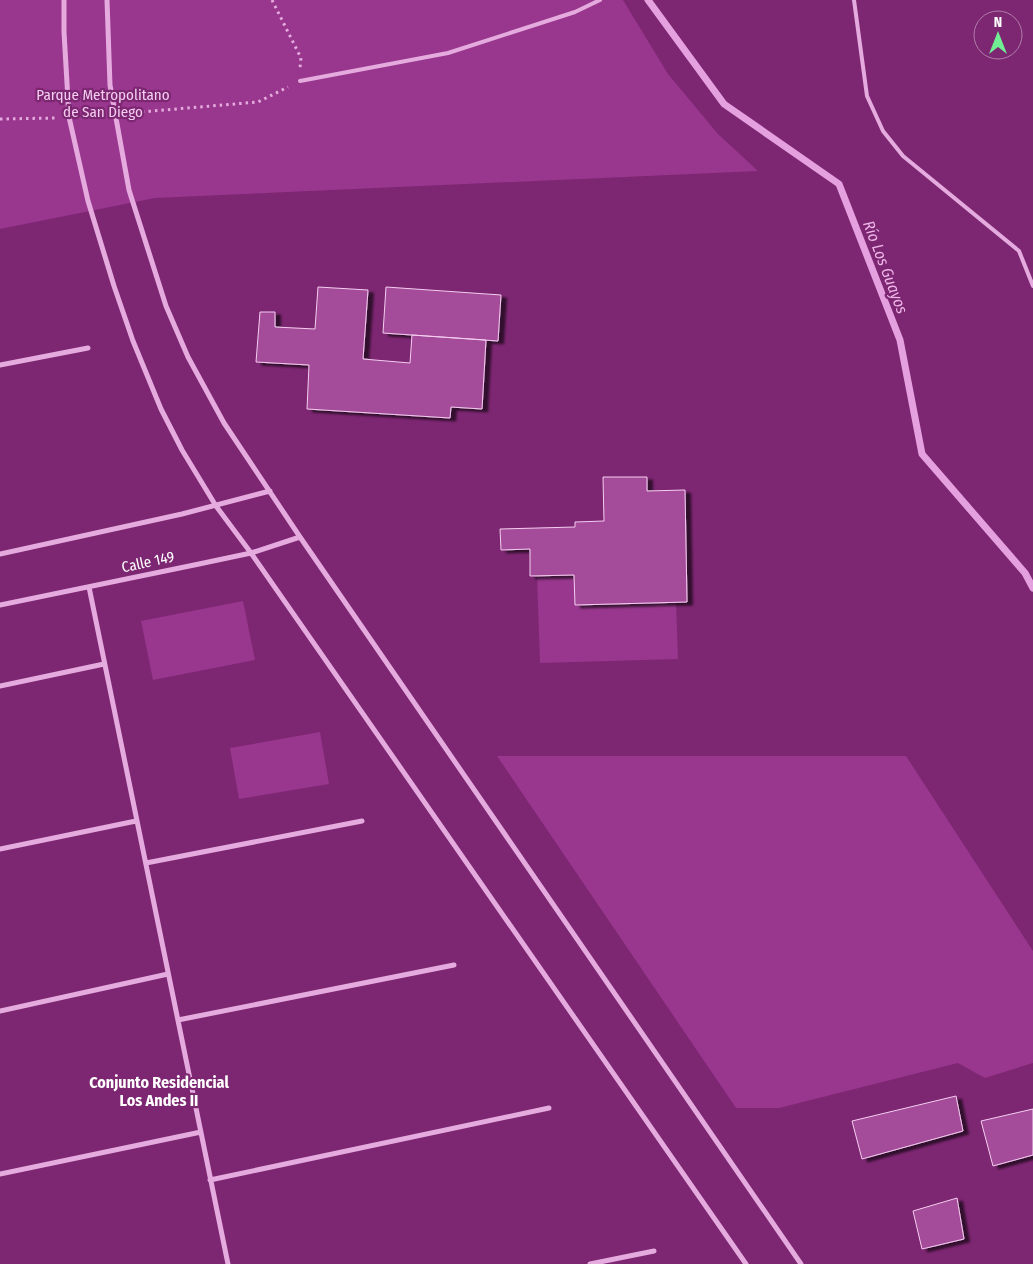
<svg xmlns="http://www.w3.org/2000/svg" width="1033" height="1264" font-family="'Fira Sans Condensed',sans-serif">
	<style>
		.green { fill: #98378d }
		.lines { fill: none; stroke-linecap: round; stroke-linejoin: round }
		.stream { stroke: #e5a0df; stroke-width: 7 }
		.building { fill: #a44b99; stroke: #f4cef0; filter: url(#shadow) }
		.path { stroke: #e5abdf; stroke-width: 3; stroke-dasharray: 2.5 4; stroke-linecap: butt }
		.lane { stroke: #e5abdf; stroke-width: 4 }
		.street { stroke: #e5abdf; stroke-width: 5 }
		.labels { text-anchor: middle; stroke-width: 4.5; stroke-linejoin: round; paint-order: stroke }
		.park-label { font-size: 15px; fill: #f4cef0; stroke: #7d2672 }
		.street-label { font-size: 15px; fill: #fff; stroke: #7d2672 }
		.water-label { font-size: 16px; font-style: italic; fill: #edb6e7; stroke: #7d2672 }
		.neighbourhood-label { font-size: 16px; font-weight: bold; fill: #fff; stroke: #7d2672 }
	</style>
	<defs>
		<filter id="shadow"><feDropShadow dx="5.5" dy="3" stdDeviation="1" flood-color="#0009"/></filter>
	</defs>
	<rect width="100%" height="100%" fill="#7d2672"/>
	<path class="green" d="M0,0H623L668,74L718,134L758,171L155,198L0,229Z
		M574,575L676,602L678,659L540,663L537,576Z
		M243,601L255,660L153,680L141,621Z
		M320,732L329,784L239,799L230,748Z
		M497,756H906L1033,951V1063L985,1078L958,1063L779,1108H736Z"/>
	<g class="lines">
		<path class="stream" d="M648,0L724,104L839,184L900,340L922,454L1025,573L1033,588"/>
	</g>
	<path class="building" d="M318,287L368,290L363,359L410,363L412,335L486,340L482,409L451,407L450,418L307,409L309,365L256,362L260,312H275V327L315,329Z
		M386,287L501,295L498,341L383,333Z
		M603,477H647V491L685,490L687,602L575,605L574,575L530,576V549L501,550L500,529L575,527V522L604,521Z
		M956,1096L963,1131L862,1159L852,1121Z
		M1033,1109V1155L993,1166L981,1121Z
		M957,1198L964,1239L922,1249L913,1211Z"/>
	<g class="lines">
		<path class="path" d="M272,0L301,58L300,68
			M129,113L258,102L288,87
			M84,117L102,115
			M0,119L55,118"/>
		<path class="lane" d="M854,0L867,96L883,131L903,156L1019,251L1033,286
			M300,81L448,53L575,12L600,0"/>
		<path class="street" d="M64,0V32L69,117L88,201L114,286L133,341L161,409L182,450L216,506L251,553L746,1264
			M107,0L110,85L129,190L166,306L188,357L224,423L300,537L801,1264
			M0,365L88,348
			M0,554L182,514L270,491
			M89,587L228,1264
			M0,605L199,564L251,553L300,537
			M0,686L104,664
			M0,849L136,821
			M146,863L362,821
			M0,1011L168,974
			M178,1020L454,965
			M0,1174L201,1132
			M210,1180L549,1108
			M590,1264L654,1251"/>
	</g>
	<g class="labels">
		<g class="park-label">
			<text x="103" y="100">Parque Metropolitano<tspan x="103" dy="17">de San Diego</tspan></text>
		</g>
		<g class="street-label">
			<text transform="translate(148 562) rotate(-12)" y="5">Calle 149</text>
		</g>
		<g class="water-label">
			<text transform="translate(886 267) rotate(69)" y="6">Río Los Guayos</text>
		</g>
		<g class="neighbourhood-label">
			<text x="159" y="1088">Conjunto Residencial<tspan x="159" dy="18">Los Andes II</tspan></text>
		</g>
	</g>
	<g transform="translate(998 35)"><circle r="24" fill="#7d2672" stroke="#b17daa"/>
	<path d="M0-4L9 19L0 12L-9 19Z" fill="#71ee93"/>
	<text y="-8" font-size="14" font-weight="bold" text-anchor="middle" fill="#ffffff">N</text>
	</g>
</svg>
